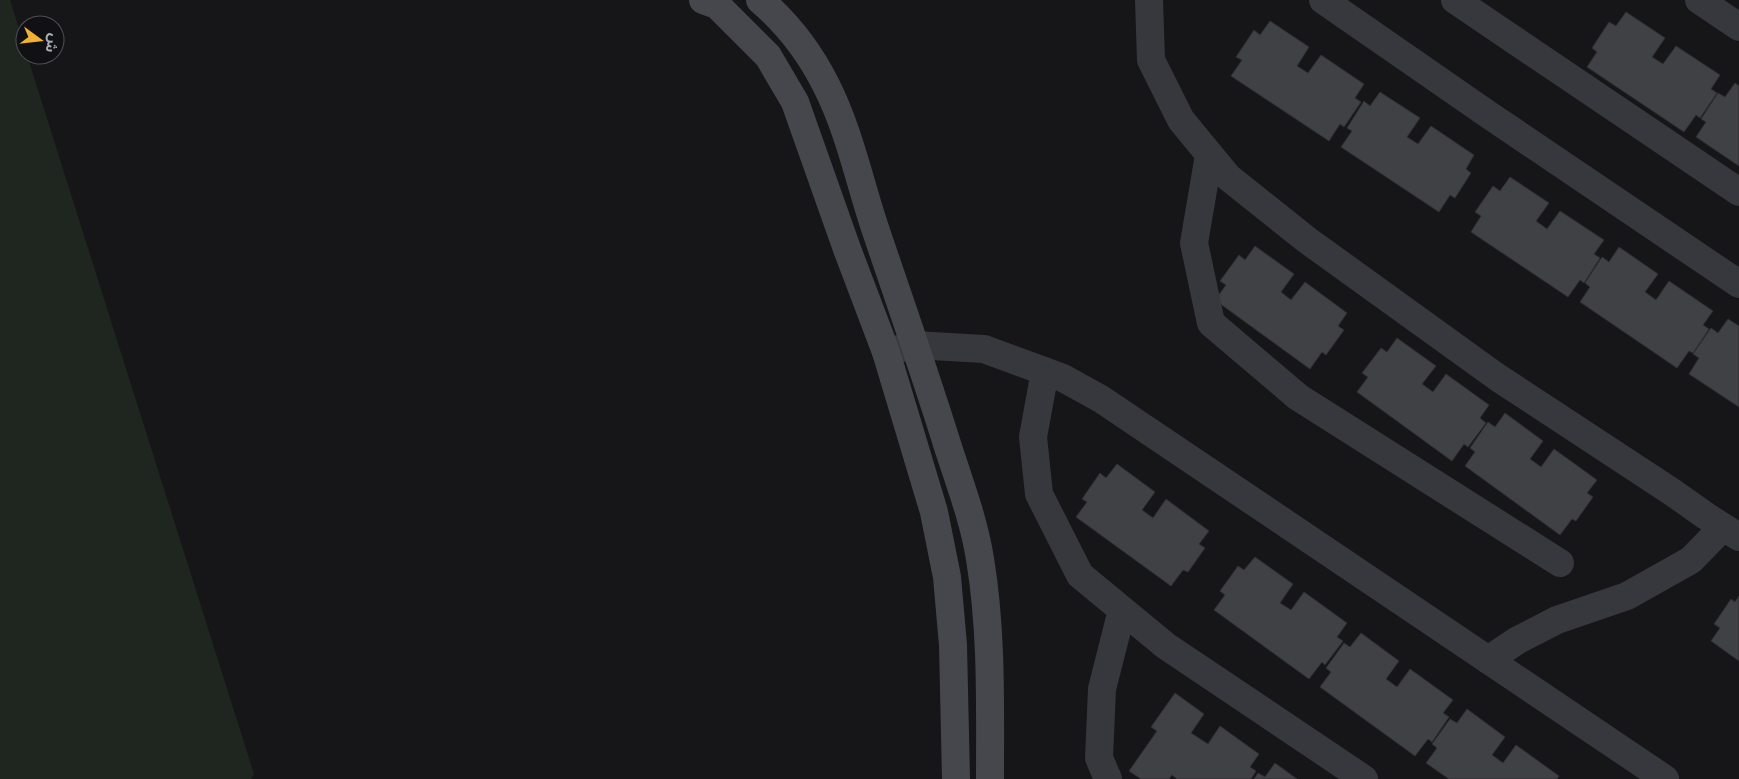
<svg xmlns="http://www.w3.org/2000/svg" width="1739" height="779" font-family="'Varela Round','Noto Sans Arabic',sans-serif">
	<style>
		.grass { fill: #1e261f }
		.building { fill: #404145; stroke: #303034 }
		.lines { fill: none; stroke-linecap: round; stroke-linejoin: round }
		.street { stroke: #37383d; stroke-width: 28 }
		.secondary { stroke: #45474d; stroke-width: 28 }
	</style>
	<rect width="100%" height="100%" fill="#161618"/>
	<path class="grass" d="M0,0H10L25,48V55H27L254,774L251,779H0Z"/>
	<path class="building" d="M1626,12L1665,38L1652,57L1663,64L1676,46L1720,75L1711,89L1717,93L1700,118L1696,115L1684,132L1587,67L1597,52L1592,48L1609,22L1616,26Z
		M1270,21L1309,47L1297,66L1308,73L1321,55L1364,84L1355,98L1361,102L1344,127L1340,124L1329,141L1231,76L1242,60L1236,57L1254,30L1260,35Z
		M1735,83L1739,86V166L1696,137L1706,122L1701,119L1718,93L1725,97Z
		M1380,92L1420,118L1407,137L1418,144L1431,126L1474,155L1466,169L1471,173L1455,198L1450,195L1439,212L1341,147L1352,131L1347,128L1364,101L1370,106Z
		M1510,177L1549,203L1536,221L1547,229L1560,211L1604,240L1594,254L1600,258L1584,283L1580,280L1568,297L1471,232L1481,216L1475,212L1493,186L1500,191Z
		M1255,246L1294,274L1281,292L1291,300L1305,282L1347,313L1338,326L1344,330L1326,355L1322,352L1310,369L1215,300L1226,285L1220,281L1239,255L1245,260Z
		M1619,247L1658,274L1645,292L1656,300L1669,281L1713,311L1703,325L1709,329L1693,353L1689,351L1677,368L1580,302L1590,287L1585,283L1602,257L1609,262Z
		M1728,319L1739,326V407L1689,374L1699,358L1693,354L1711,328L1718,333Z
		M1397,338L1436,366L1422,384L1433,392L1446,374L1489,405L1480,418L1486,423L1468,447L1464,444L1452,461L1357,392L1368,377L1362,373L1381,348L1387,352Z
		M1505,413L1543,441L1530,459L1541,467L1554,449L1597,480L1587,493L1593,497L1576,521L1572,519L1560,535L1465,466L1475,452L1470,448L1488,422L1495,427Z
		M1117,464L1155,492L1142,510L1153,518L1166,499L1209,531L1199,544L1205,548L1188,572L1183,570L1171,586L1076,517L1087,502L1082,499L1100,473L1106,478Z
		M1255,557L1293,584L1280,603L1291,610L1304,592L1347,623L1337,637L1343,641L1325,665L1322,662L1309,679L1214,610L1225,595L1220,591L1238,566L1244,570Z
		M1739,596V661L1711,641L1720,628L1714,624L1731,599L1735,602Z
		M1361,633L1399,661L1386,679L1397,687L1410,669L1453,700L1443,713L1449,717L1432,742L1428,739L1415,756L1320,687L1331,672L1326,668L1344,643L1350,647Z
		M1175,693L1204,714L1191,733L1208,744L1220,726L1259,754L1250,767L1256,771L1251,779H1177L1172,775L1169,779H1141L1129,771L1157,731L1151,727Z
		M1467,709L1505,737L1492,755L1503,763L1516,745L1559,776L1557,779H1449L1426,763L1437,748L1432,744L1450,719L1457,723Z
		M1275,763L1297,779H1254L1258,773L1265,777Z"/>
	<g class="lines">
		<path class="street" d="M1149,0L1151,60L1181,120L1228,177L1307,240L1497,377L1672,492L1706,516L1739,537
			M1323,0L1489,115L1739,284
			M1455,0L1739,192
			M1699,0L1739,27
			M1209,155L1194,243L1211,323L1298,397L1560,563
			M886,352L915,345L984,349L1063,378L1101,399L1665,779
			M1045,371L1033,437L1039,494L1080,575L1166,646L1364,779
			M1488,660L1518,640L1557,620L1627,596L1691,560L1723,527
			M1108,779L1099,758L1102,689L1122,610"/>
		<path class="secondary" d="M703,0L717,5L768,56L795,102L847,249L886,352L934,512L947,577L953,645L956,779
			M760,0C787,23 810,53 826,85C850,132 860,185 877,234C901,305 926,376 948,447C960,484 974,521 980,559C992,631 990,706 990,779"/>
	</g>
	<g transform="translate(40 40) rotate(105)"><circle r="24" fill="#111113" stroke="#4d4f55"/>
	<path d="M0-4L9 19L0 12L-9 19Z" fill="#f2b134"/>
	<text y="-8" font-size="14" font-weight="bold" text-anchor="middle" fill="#a8adb8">ش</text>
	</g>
</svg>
